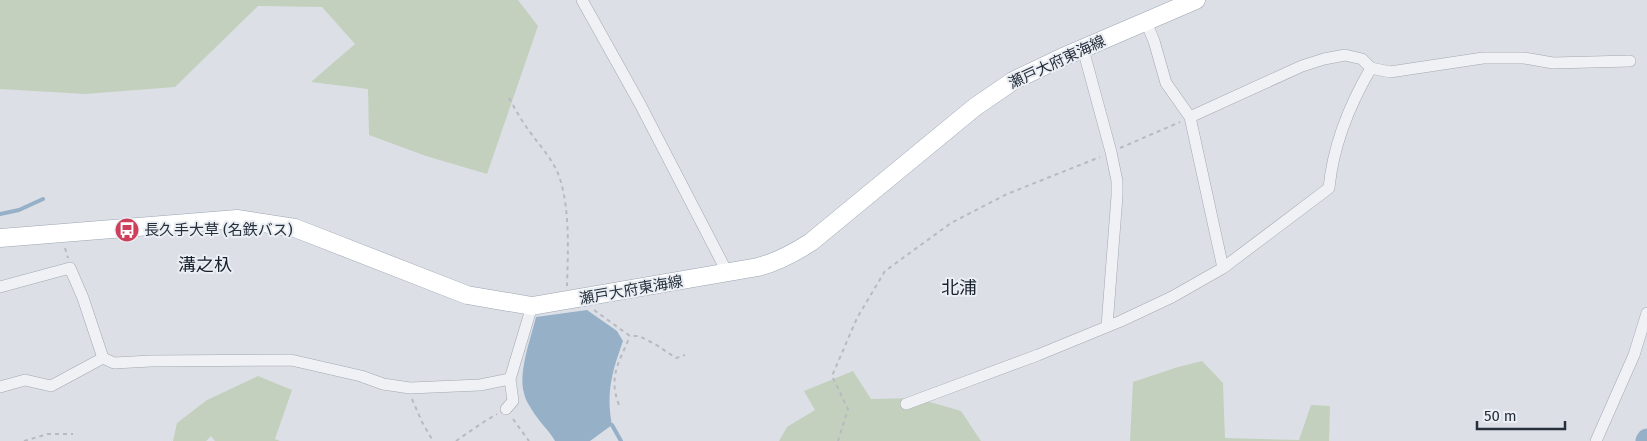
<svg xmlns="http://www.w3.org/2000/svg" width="1647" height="441" font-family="'Fira Sans','Noto Sans JP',sans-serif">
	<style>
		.green { fill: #c3d0bd }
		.water { fill: #96b0c7 }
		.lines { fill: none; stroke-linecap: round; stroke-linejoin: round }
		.stream { stroke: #96b0c7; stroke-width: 4 }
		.river { stroke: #96b0c7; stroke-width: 21 }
		.minor-casing { stroke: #a2a7b0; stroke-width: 12 }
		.primary-casing { stroke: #9ba5b2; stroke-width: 19 }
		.path { stroke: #b7bbc1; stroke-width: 2; stroke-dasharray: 4 4; stroke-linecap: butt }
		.minor { stroke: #eff1f5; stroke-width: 11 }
		.primary { stroke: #fff; stroke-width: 18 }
		.labels { text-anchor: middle; stroke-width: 4; stroke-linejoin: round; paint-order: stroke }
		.street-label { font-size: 15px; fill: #262f3c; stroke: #ebeff4 }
		.poi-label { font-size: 15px; fill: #262f3c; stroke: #ebeff4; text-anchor: start }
		.quarter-label { font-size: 18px; fill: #18202d; stroke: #ebeff4 }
	</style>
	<rect width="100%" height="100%" fill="#dce0e6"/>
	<path class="green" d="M0,0H518L538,26L487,174L426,156L369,135L368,89L311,82L355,44L322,7L258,6L175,87L85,94L0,89Z
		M1202,361L1223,383L1225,438L1299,440L1311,405L1330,406L1329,441H1130L1133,382L1178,367Z
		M853,371L871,399L916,398L961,411L981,441H779L787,427L815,410L804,391Z
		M258,376L292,390L275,439L280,441H215L211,436L206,441H173L177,423L207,400Z"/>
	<path class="water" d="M587,310L617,331L623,341C612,372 606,392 612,425L590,441H555C549,430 539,422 532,410C529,405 525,399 524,393C518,372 531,338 536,317Z"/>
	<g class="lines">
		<path class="stream" d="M0,214L19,210L43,199
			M612,425L621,441"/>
		<path class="river" d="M1646,441L1647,439"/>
		<defs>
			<path id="minor" d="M582,0L640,104L727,272
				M1146,22L1154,41L1166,83L1190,117L1223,268
				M1083,49L1111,152L1117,181V196L1107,326
				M1190,117L1302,66L1324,59L1345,55L1362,59L1371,68L1390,72L1483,58H1524L1553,63L1630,61
				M0,287L70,268L83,298L103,358
				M0,387L25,380L51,386L103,358L114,363L151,361L291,360L361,376L383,384L410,388L480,385L510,379
				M906,404L1038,355L1121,321L1172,297L1223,268L1329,188C1333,146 1350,104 1371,68
				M506,409L513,401L510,379L532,306
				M1596,441L1634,355L1647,313"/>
			<path id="primary" d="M0,238L237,219L295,228L467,295L532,306L758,267C778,262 794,253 811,242L975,107L1013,81L1063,57L1196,0"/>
		</defs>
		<use href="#minor" class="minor-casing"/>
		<use href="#primary" class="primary-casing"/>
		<path class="path" d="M509,98C514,107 519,116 525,125C536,142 554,159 560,179C570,210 568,254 567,286
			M1120,148L1180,122
			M65,248L68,258
			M594,310L630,336H639L655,344L676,358L685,355
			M412,399L422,422L433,441
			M619,405C608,376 619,363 630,336
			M513,419L529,441
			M24,441L48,434H73
			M456,441L482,423L497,414
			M838,441L848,409L832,376L857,318L885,271L951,223L1007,194L1100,157"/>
		<use href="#minor" class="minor"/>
		<use href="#primary" class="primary"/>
	</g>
	<defs>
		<symbol id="bus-disc" viewBox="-11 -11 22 22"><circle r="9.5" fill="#cd3f5b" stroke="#ebeff4"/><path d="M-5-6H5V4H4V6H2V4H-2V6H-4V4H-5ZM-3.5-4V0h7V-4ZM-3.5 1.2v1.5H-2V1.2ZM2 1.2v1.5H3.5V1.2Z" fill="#fff"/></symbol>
	</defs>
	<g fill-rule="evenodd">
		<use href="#bus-disc" x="113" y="216" width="28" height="28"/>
	</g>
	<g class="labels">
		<g class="street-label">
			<text transform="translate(1057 62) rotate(-25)" y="5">瀬戸大府東海線</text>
			<text transform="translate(631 290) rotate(-10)" y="5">瀬戸大府東海線</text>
		</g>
		<g class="poi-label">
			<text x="144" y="235">長久手大草 (名鉄バス)</text>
		</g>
		<g class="quarter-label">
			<text x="205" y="271">溝之杁</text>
			<text x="959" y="294">北浦</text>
		</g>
	</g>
	<path d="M1477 421v8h88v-8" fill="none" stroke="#262f3c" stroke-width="2.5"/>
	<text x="1484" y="421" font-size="15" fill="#262f3c" stroke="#ebeff4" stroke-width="4" paint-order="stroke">50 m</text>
</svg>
